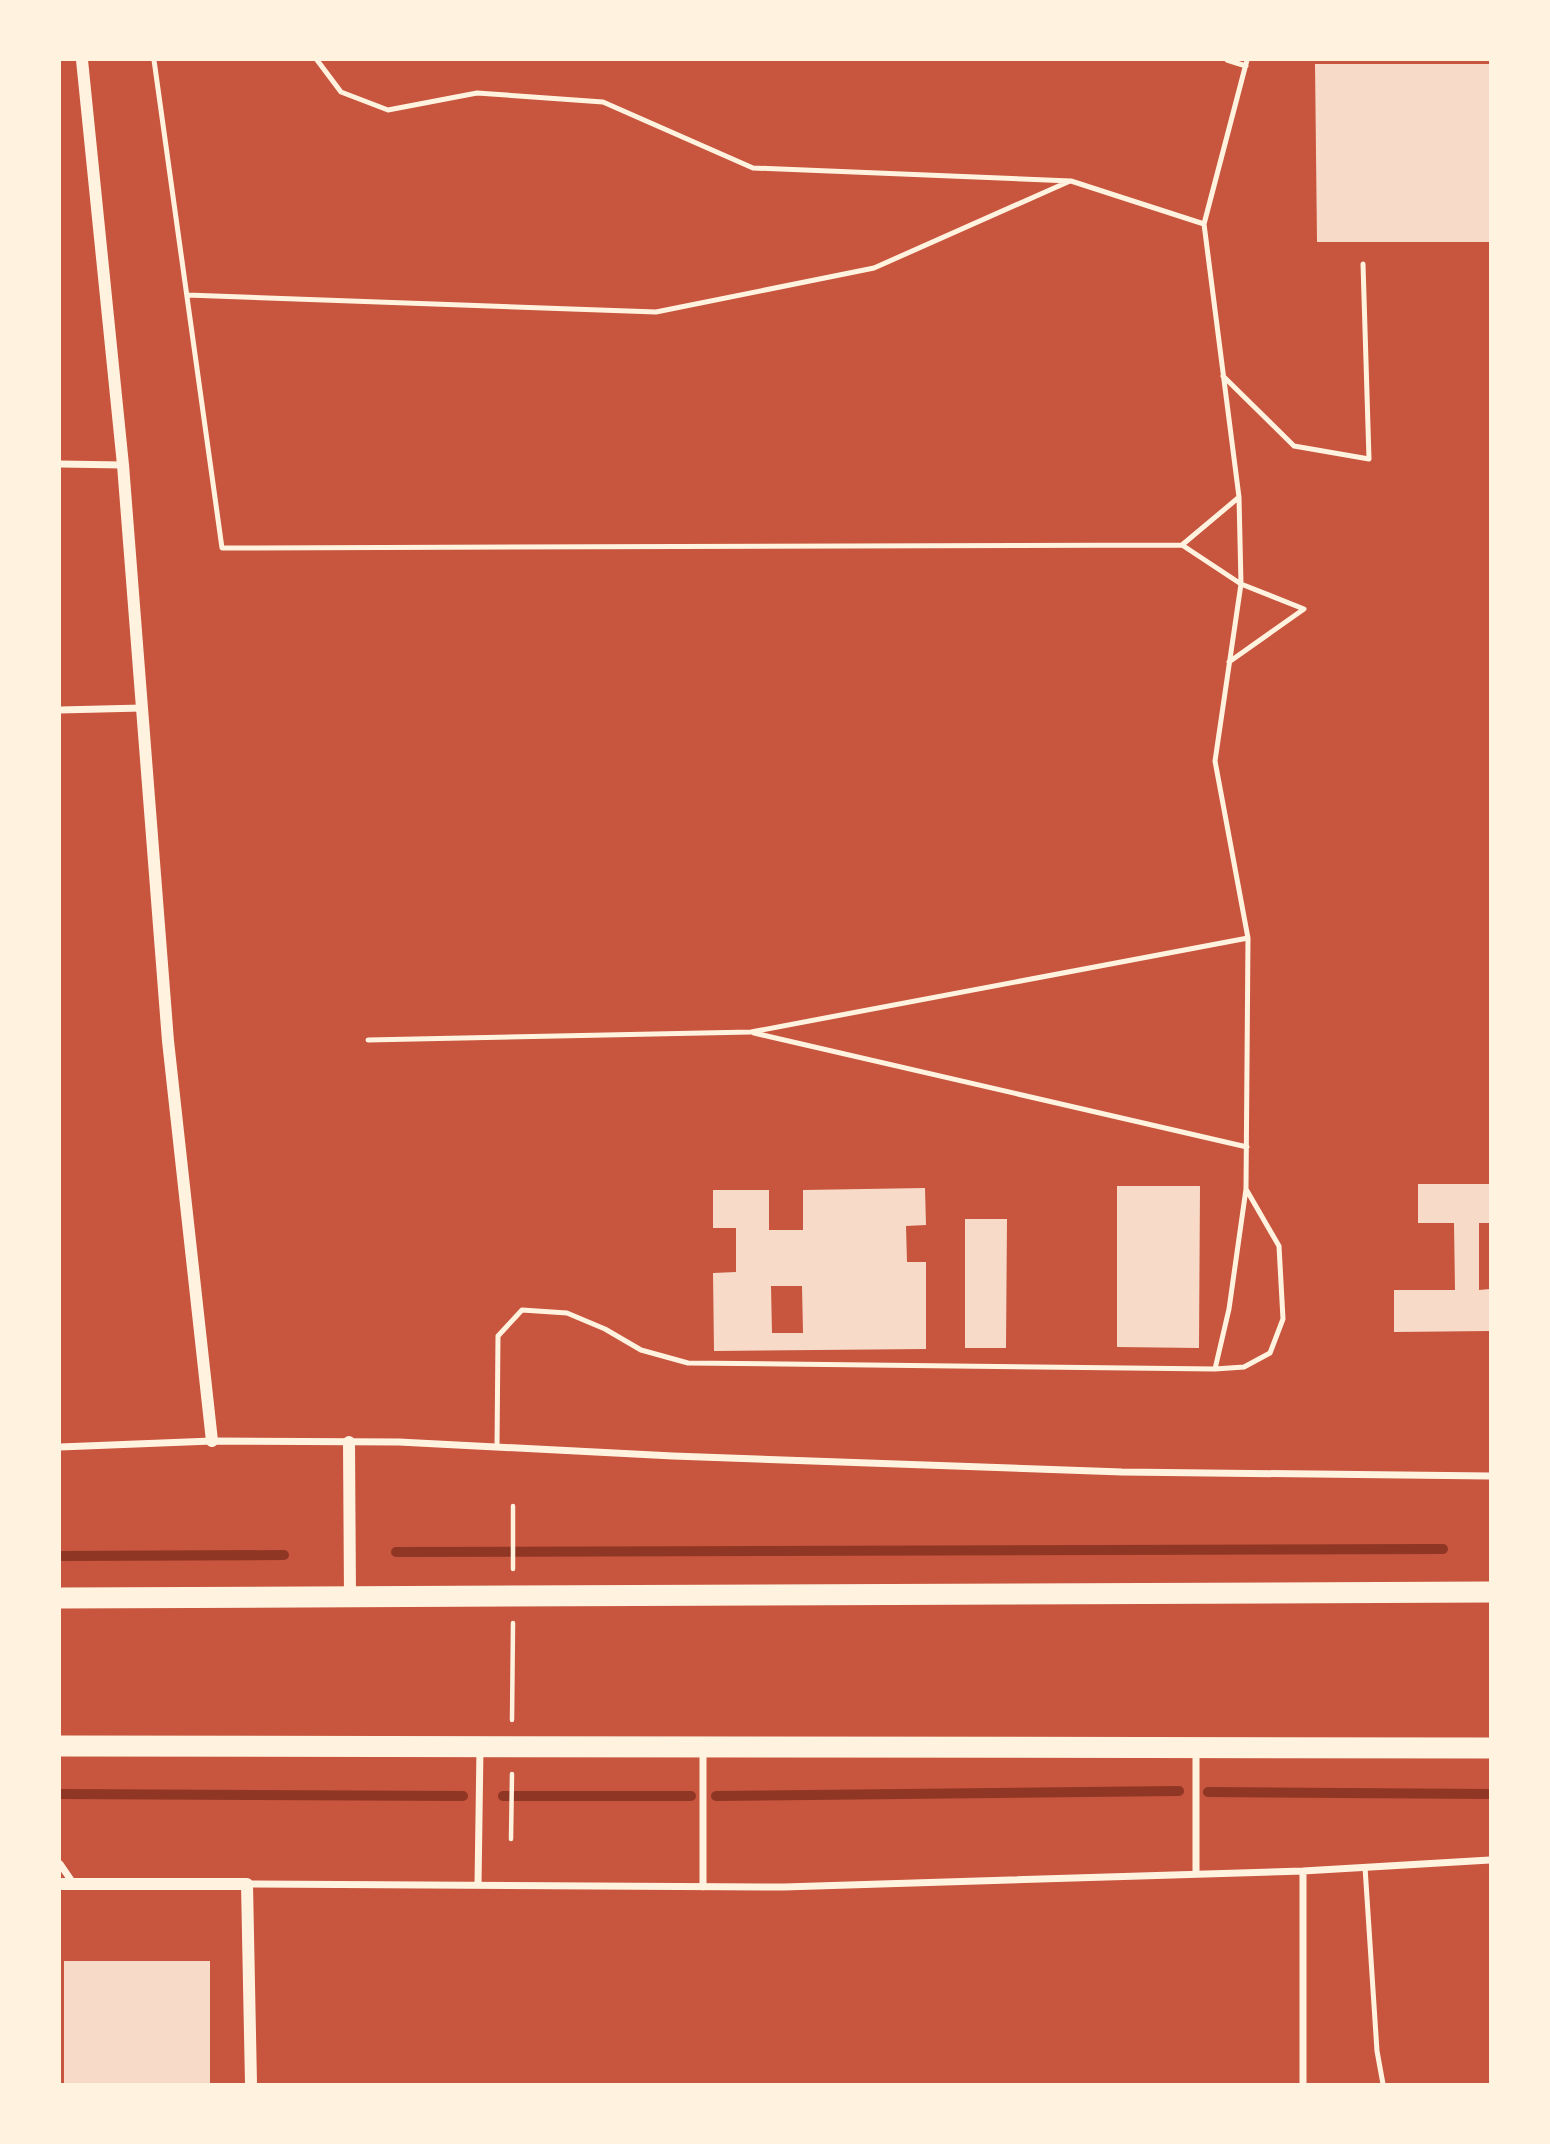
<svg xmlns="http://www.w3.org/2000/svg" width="1550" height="2144" font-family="'Sofia Sans Condensed',sans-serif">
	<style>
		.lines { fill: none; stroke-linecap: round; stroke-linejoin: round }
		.stream { stroke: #8f3625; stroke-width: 10 }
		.building { fill: #f7dbc8; fill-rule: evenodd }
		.path { stroke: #fff3e0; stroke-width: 4.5 }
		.service { stroke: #fff3e0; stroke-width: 5 }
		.minor { stroke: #fff3e0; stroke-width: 7 }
		.tertiary { stroke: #fff3e0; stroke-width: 12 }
		.motorway { stroke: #fff3e0; stroke-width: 21 }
	</style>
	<rect width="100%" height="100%" fill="#c8553d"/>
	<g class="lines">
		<path class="stream" d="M396,1552L1443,1549
			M60,1556L284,1555
			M1208,1792L1490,1794
			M60,1794L463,1796
			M503,1796H691
			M716,1796L1179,1791"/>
	</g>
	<path class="building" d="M1315,64H1490V242H1317Z
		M1418,1184H1490V1223H1479V1290L1490,1289V1331L1394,1332V1290H1455L1454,1223H1418Z
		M1117,1186H1200L1199,1348L1117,1347Z
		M925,1188L926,1225L906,1226L907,1262H926V1349L714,1351L713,1273L736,1272V1228H713V1190H769V1230H803V1190ZM771,1286H802L803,1333H772Z
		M965,1219H1007L1006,1348H965Z
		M64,1961H210V2084H64Z"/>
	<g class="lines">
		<path class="path" d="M513,1569V1506
			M512,1720L513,1623
			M511,1839L512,1774"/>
		<path class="service" d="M154,60L222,548L1182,545L1241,584L1304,609L1229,662
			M317,60L341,92L388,110L477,93L603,102L753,168L1071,181L1204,224
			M1227,60L1246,66
			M187,295L656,312L874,268L1070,181
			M1223,376L1294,446L1369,459L1363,264
			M1182,545L1238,498
			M754,1033L1247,1147
			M368,1040L751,1032L1248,938
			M1215,1369L1244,1367L1270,1353L1283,1319L1279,1246L1246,1189
			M497,1447L498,1336L522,1310L567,1313L605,1329L641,1350L688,1363L1215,1369L1229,1309L1246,1189L1248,938L1215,761L1241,584L1239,497L1204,224L1247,60
			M1365,1867L1377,2051L1383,2084"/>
		<path class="minor" d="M60,464L123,465
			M60,710L142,708
			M60,1447L212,1441L399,1442L673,1456L1122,1472L1490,1476
			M703,1748V1887
			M1196,1749V1874
			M60,1864L73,1883
			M1303,1871V2084
			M247,1884L784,1887L1303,1871L1490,1860
			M478,1885L480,1748"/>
		<path class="tertiary" d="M82,60L123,465L168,1041L212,1441
			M349,1442L350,1597
			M60,1884H247L251,2084"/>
		<path class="motorway" d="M60,1598L1490,1592
			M60,1746L1490,1748"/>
	</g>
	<rect width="1550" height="2144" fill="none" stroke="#fff3e0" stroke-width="122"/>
</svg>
